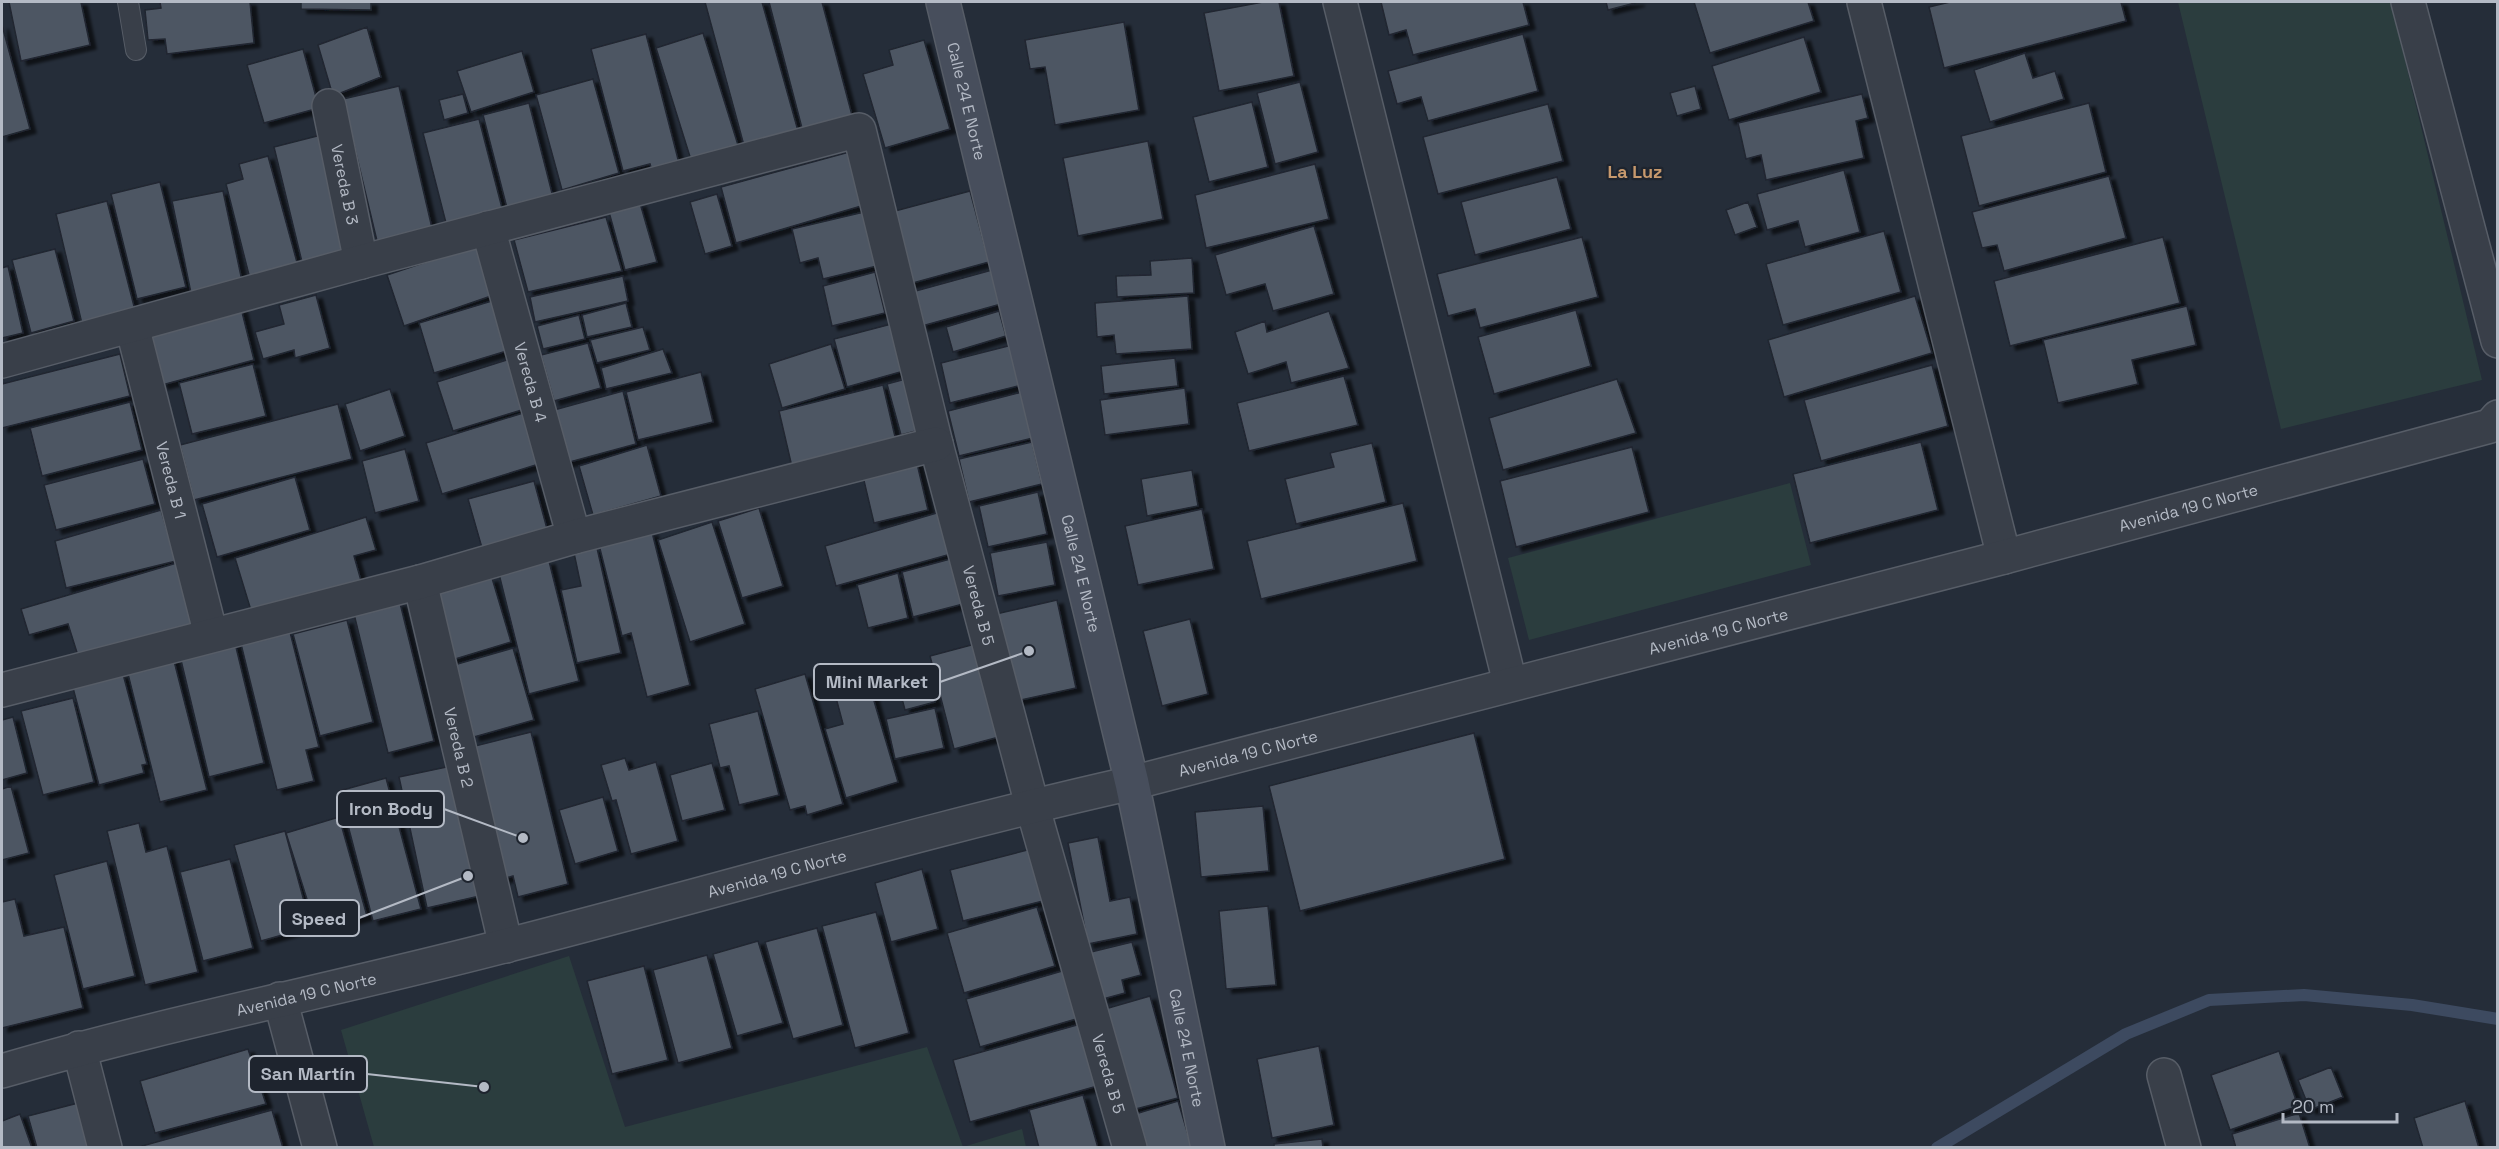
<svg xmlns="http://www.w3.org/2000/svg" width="2499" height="1149" font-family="'Space Grotesk',sans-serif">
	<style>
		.green { fill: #2b3d3e }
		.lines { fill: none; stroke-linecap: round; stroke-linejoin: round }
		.stream { stroke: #3d4a60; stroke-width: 12 }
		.building { fill: #4e5764; stroke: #202630; stroke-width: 1.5; filter: url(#shadow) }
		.service-casing { stroke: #575d67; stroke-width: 22 }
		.minor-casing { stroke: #575d67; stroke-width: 36 }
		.secondary-casing { stroke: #575d67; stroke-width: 36 }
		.service { stroke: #393f49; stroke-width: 20 }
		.minor { stroke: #393f49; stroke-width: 33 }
		.secondary { stroke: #474e5c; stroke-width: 33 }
		.labels { text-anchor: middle; stroke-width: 4.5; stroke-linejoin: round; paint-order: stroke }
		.street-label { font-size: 16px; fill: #b4bac5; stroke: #1e242e }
		.neighbourhood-label { font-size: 18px; font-weight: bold; fill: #c7996d; stroke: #1e242e }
		.leader { fill: none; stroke: #b4bac5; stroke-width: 2 }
		.callout-dot { fill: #b4bac5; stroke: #1e242e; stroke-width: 2 }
		.callout { fill: #1e242e; stroke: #b4bac5; stroke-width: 2 }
		.callout-label { font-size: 18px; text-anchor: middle; font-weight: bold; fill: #b4bac5 }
	</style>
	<defs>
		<filter id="shadow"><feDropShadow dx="6" dy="4" stdDeviation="1.5" flood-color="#0009"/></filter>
	</defs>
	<rect width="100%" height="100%" fill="#252d39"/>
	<path class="green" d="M2178,2H2391L2482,380L2281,429Z
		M1790,483L1811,565L1529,640L1508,558Z
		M569,956L625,1127L927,1047L963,1147L1022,1129L1026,1147H374L341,1030Z"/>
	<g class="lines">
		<path class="stream" d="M1937,1148L2126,1034L2209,1000L2304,995L2412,1005L2498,1019"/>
	</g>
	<path class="building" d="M9,2H81L90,45L21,61Z
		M160,2H250L254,43L167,54L165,39L148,40L145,10L161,8Z
		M301,2H371V10L301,9Z
		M705,2H762L800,138L746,153Z
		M769,2H822L853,119L803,132Z
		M1263,2H1279L1294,76L1219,91L1204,13Z
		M1381,2H1523L1529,25L1413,55L1406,30L1389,35Z
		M1606,2H1639L1608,10Z
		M1694,2H1808L1814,21L1710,53Z
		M1950,2H2121L2126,21L1944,68L1929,7Z
		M1124,22L1139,110L1055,125L1045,67L1030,69L1025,40Z
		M2,25L30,129L2,137Z
		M367,27L381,77L333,96L318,45Z
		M703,33L738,145L691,160L656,48Z
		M646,34L681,171L654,178L650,164L623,171L591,49Z
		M1523,34L1538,91L1428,121L1421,97L1397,104L1388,71Z
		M1804,37L1821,92L1729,120L1712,66Z
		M924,40L950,129L885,148L863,74L893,65L889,50Z
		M303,49L319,108L264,123L247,65Z
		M522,51L534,92L471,112L457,71Z
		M2025,53L2033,78L2055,71L2064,99L1990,122L1974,70Z
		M593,79L619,173L562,190L536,95Z
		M1300,82L1318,152L1275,164L1257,93Z
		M399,86L432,228L377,241L343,99Z
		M1695,86L1701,109L1677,116L1670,93Z
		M463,94L468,113L444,120L439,100Z
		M1862,94L1868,118L1856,121L1864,158L1766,180L1761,155L1746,159L1738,123Z
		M1252,102L1268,167L1209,182L1193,117Z
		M529,103L553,197L507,208L483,115Z
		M2089,103L2106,172L1979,206L1961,136Z
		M1548,104L1563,161L1438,194L1423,137Z
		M479,119L502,208L446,223L423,133Z
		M321,135L350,251L302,262L274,147Z
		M1148,141L1163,219L1078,236L1063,158Z
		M853,151L868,204L736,243L721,187Z
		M268,156L298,266L250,279L226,184L243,179L239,164Z
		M1315,164L1329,219L1206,248L1195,195Z
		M1844,170L1860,232L1805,247L1798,221L1767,230L1757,194Z
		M2109,176L2126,238L2004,271L1997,245L1982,248L1972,212Z
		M1557,177L1571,229L1475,255L1461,202Z
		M160,182L186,287L137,299L111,194Z
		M223,191L242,281L191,293L172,201Z
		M970,191L989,262L902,286L895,211Z
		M717,194L732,246L705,254L690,202Z
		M107,201L136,314L83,328L56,214Z
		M1748,202L1757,227L1735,235L1726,210Z
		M640,203L657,262L625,270L609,212Z
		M864,212L877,266L823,279L818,258L800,263L792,229Z
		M606,217L622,271L528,292L514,240Z
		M1314,226L1334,294L1273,311L1265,284L1226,295L1215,255Z
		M1884,231L1901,292L1783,325L1766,264Z
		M1582,237L1598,297L1480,328L1475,309L1448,316L1437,274Z
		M2163,237L2180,303L2010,346L1994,281Z
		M477,245L494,295L404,326L387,275Z
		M55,249L74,321L31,333L12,260Z
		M1192,258L1194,293L1117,297L1116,276L1151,275L1150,261Z
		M8,266L23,333L2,338V268Z
		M992,270L1001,304L922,326L912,292Z
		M875,272L885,313L832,326L823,286Z
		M623,276L628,301L535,322L530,297Z
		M316,295L330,348L295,358L294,350L263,359L255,332L284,324L279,305Z
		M1188,296L1192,349L1116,354L1114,335L1097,337L1095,303Z
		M1915,296L1932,353L1784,397L1768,340Z
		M495,300L510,350L434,373L419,323Z
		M626,303L632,327L587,337L582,315Z
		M2187,306L2196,345L2132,360L2138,384L2058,403L2043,340Z
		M241,308L254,360L162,385L148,333Z
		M1576,310L1591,366L1494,394L1478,337Z
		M999,311L1006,336L953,352L946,327Z
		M1329,311L1349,368L1291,383L1286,362L1248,374L1235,332L1265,321L1267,332Z
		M579,315L585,339L543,349L537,326Z
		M899,322L911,369L847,387L834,339Z
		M643,327L650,350L597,363L590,340Z
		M588,343L601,388L554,401L541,355Z
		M831,344L845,389L782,408L769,364Z
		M1012,345L1022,385L950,403L941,363Z
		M663,349L672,373L606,389L601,368Z
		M120,354L130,396L2,428V384Z
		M1175,358L1178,386L1104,394L1101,366Z
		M510,359L525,409L453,431L437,382Z
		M253,364L266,416L192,434L179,383Z
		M1932,365L1948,426L1821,461L1804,400Z
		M701,372L713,422L638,440L626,392Z
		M1344,376L1358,425L1249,451L1237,403Z
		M913,377L927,428L901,435L887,384Z
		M1617,379L1636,433L1503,470L1489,418Z
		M883,385L896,441L792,467L779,411Z
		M1185,388L1189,424L1105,435L1100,400Z
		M390,389L405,436L360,451L345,404Z
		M623,391L636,444L566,463L554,410Z
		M1026,391L1037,437L959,456L948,411Z
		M130,402L142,450L42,476L30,428Z
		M338,404L352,459L194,500L180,445Z
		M523,413L539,464L442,494L426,443Z
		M1032,442L1042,484L969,502L959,459Z
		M1921,442L1938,510L1810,543L1793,474Z
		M1372,443L1386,502L1296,524L1285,479L1334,467L1330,453Z
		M647,445L661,496L593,515L579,466Z
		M1632,447L1649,512L1516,547L1500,481Z
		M405,449L419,501L375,513L362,461Z
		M915,455L928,510L874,523L861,468Z
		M143,459L155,504L56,530L44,485Z
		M1192,470L1198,506L1147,516L1141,479Z
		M295,477L310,530L217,557L202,504Z
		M534,481L549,536L484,555L468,499Z
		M1038,492L1047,534L988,547L979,506Z
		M1403,503L1417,561L1261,599L1247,541Z
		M759,508L783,586L742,598L718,521Z
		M1202,509L1214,569L1138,585L1125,526Z
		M161,510L176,561L66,588L55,541Z
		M940,512L951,554L836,586L825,546Z
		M366,517L376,550L354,556L362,584L253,617L235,558Z
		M712,522L745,624L690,642L658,540Z
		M652,532L690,685L647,697L631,633L622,636L599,545Z
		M1047,542L1055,585L998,596L990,553Z
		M597,548L621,653L577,663L561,590L581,586L574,553Z
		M954,558L967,603L913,617L902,572Z
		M549,561L579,681L529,694L499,574Z
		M180,562L198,624L79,659L68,624L29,635L21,609Z
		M898,573L908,618L868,628L857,585Z
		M492,578L511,642L452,660L433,595Z
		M1057,600L1076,688L1007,703L987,616Z
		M400,603L434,741L388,753L354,614Z
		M1190,619L1208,694L1162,706L1143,631Z
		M347,620L373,722L320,736L293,634Z
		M290,632L319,747L306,750L314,781L277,790L241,644Z
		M235,643L264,763L209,777L180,656Z
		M975,644L999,737L954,749L930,656Z
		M513,648L534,720L474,737L454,665Z
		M173,657L207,790L160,802L127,670Z
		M925,669L935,702L905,710L896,676Z
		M123,674L147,764L142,765L144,773L99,785L73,688Z
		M805,674L843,804L807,815L805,806L790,810L755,689Z
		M869,684L898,782L846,798L825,729L843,724L835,694Z
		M73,698L94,782L43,795L21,711Z
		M935,708L944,748L895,759L886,719Z
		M758,711L779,795L739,805L729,766L720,768L709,724Z
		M13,717L27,773L2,780V720Z
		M531,732L568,884L518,897L513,876L503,879L471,747Z
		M1474,733L1505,859L1300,911L1269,786Z
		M625,758L629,770L656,762L678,841L631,854L616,800L612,801L601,765Z
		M712,763L725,810L682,821L670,775Z
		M456,765L484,895L427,908L399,777Z
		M386,778L421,909L373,921L339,791Z
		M11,786L29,853L2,860V789Z
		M603,797L618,851L575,864L559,810Z
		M1263,806L1269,871L1201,877L1195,812Z
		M339,817L367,916L317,931L286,833Z
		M139,823L146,852L167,846L198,972L145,985L107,831Z
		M285,831L311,927L261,941L234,845Z
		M1098,837L1110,901L1130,897L1137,934L1088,944L1068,843Z
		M1035,848L1047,900L963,921L950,870Z
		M230,859L253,948L203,961L180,872Z
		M107,861L135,976L83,989L54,875Z
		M922,869L938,929L891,942L875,883Z
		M15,899L24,936L64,927L83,1008L2,1028V902Z
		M1268,906L1276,985L1226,989L1219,911Z
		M1037,907L1055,966L964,993L947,933Z
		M876,912L909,1033L855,1048L822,926Z
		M817,928L843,1025L793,1039L765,942Z
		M758,941L783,1023L737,1036L713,954Z
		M1132,942L1141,975L1122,980L1125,993L1103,999L1091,952Z
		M707,955L732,1048L678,1063L653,970Z
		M644,966L668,1060L612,1074L587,981Z
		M1069,969L1083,1017L980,1047L966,999Z
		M1150,996L1178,1098L1132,1110L1105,1009Z
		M1084,1023L1101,1085L970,1122L953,1060Z
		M1319,1046L1334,1125L1272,1138L1257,1059Z
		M248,1049L266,1104L155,1133L140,1081Z
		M2279,1051L2298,1106L2230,1130L2211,1075Z
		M2331,1067L2343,1097L2310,1110L2298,1080Z
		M1083,1095L1098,1148H1039L1029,1110Z
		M1178,1101L1192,1148H1141L1132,1115Z
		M2465,1101L2479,1148H2423L2414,1118Z
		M82,1102L94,1148H37L28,1116Z
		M272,1110L283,1148H142V1146Z
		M2299,1113L2310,1148H2236L2232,1134Z
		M20,1114L32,1148H2V1121Z
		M1322,1139L1323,1148H1274V1144Z"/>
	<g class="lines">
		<defs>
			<path id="service" d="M128,2L136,50"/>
			<g id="minor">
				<path d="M1340,2L1510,683"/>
				<path d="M1864,2L2004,557"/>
				<path d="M2408,2L2498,341"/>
				<path id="s1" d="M329,106L361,262"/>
				<path id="s2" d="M488,228L574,537"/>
				<path id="s3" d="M132,326L211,635"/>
				<path id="s4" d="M2,361L361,262L859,130L936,444L1032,805L1130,1148"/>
				<path id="s5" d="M420,582L506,946"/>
				<path d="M2,690L420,582L574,537L936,444"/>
				<path d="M280,999L320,1148"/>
				<path d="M79,1048L105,1148"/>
				<path id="s6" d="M2,1071C168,1022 340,989 508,945C716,892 923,830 1132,783L2004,557L2490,426L2498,417"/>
				<path d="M2164,1075L2184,1148"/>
			</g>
			<g id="secondary">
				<path id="s7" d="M943,2L1132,783L1208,1148"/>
			</g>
		</defs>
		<use href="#service" class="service-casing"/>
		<use href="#minor" class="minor-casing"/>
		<use href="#secondary" class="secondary-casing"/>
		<use href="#service" class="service"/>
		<use href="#minor" class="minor"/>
		<use href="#secondary" class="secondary"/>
	</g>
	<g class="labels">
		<g class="street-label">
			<text dy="6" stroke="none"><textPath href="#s7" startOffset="102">Calle 24 E Norte</textPath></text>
			<text dy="6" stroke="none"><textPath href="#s1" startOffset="80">Vereda B 3</textPath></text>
			<text dy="6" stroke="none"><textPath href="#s2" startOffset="160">Vereda B 4</textPath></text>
			<text dy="6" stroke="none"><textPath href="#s3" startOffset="159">Vereda B 1</textPath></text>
			<text dy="6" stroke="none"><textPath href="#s6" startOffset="2258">Avenida 19 C Norte</textPath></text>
			<text dy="6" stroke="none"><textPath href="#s7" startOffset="588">Calle 24 E Norte</textPath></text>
			<text dy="6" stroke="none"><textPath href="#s4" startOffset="1378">Vereda B 5</textPath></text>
			<text dy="6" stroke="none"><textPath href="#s6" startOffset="1772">Avenida 19 C Norte</textPath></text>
			<text dy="6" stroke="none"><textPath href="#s5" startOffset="170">Vereda B 2</textPath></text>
			<text dy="6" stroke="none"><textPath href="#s6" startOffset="1286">Avenida 19 C Norte</textPath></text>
			<text dy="6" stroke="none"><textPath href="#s6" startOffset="800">Avenida 19 C Norte</textPath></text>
			<text dy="6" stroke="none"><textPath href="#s6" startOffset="314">Avenida 19 C Norte</textPath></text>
			<text dy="6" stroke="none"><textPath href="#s7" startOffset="1074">Calle 24 E Norte</textPath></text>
			<text dy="6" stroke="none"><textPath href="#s4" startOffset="1864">Vereda B 5</textPath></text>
		</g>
		<g class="neighbourhood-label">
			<text x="1635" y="178">La Luz</text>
		</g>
	</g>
	<path class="leader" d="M1029 651L940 682M523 838L444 809M468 876L359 918M484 1087L367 1074"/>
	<g class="callout-dot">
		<circle cx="1029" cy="651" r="6"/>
		<circle cx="523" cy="838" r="6"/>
		<circle cx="468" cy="876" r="6"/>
		<circle cx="484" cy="1087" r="6"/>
	</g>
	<g class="callout">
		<rect x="814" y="664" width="126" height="36" rx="6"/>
		<rect x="337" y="791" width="107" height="36" rx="6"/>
		<rect x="280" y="900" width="79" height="36" rx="6"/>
		<rect x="249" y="1056" width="118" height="36" rx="6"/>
	</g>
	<g class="callout-label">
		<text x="877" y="688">Mini Market</text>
		<text x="391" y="815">Iron Body</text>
		<text x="319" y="925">Speed</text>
		<text x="308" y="1080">San Martín</text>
	</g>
	<rect width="2499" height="1149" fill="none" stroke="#b4bac5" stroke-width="6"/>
	<path d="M2283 1113v9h114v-9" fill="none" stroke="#b4bac5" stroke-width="3"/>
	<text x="2292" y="1113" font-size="18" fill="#b4bac5" stroke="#1e242e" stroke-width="4.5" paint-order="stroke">20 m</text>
</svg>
